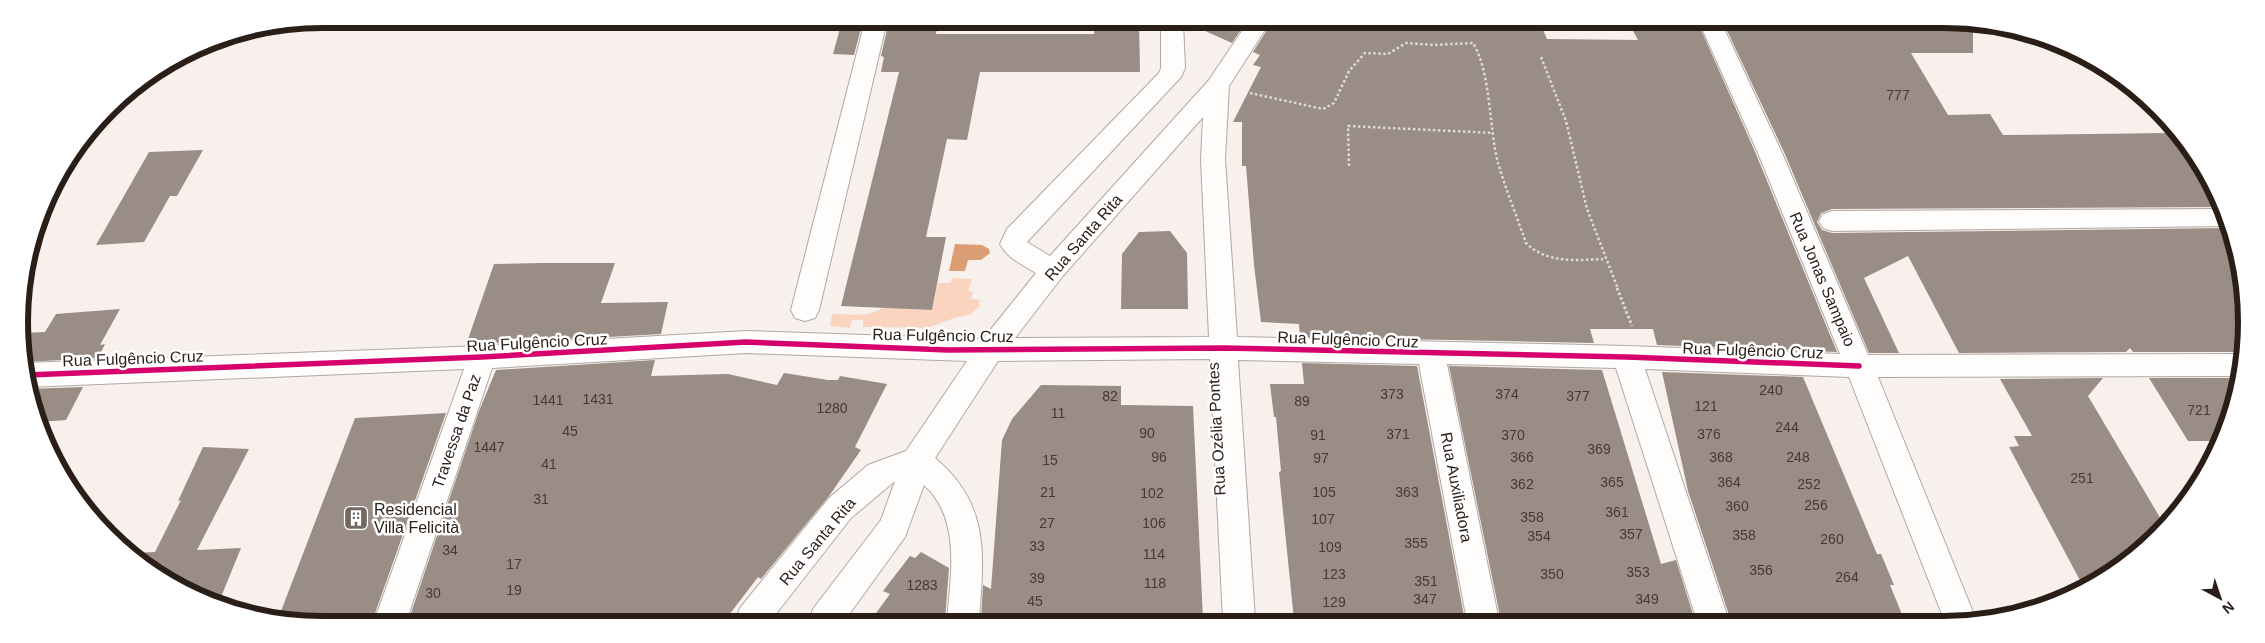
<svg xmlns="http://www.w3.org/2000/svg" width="2265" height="643" font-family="Arial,sans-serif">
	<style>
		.green { fill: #fad4be }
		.water { fill: #db9d74 }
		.building { fill: #998d85 }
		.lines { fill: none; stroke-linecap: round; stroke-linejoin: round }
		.minor-casing { stroke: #b0a8a3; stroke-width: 2 }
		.path-far1 { stroke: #dedcda; stroke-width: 2.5; stroke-dasharray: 2.5 2.5; stroke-linecap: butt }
		.path { stroke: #dedcda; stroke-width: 3; stroke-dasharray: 2.5 2.5; stroke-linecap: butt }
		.minor { fill: #fefdfc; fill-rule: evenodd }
		.cycleway-casing { stroke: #fff; stroke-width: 9 }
		.cycleway { stroke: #d6006c; stroke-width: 5.5 }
		.labels { text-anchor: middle; stroke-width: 5; stroke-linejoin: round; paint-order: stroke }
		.number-label { font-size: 14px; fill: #463a32 }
		.street-label { font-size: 16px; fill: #2a1e17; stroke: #fff }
		.poi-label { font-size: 16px; fill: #2a1e17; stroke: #fff; text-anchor: start }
		.rim { fill: none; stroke: #2a1e17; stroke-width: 6 }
	</style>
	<rect width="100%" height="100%" fill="#f7f0ec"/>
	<path class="green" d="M952,278L972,279L968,291L973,292L971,299L981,300L978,303L980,305L970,315L954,318L928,328L863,327V320H852L850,328L830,326L832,314C851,314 876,319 888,302L906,299L904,309L932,310L938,283H951Z"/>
	<path class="water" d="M955,244L982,245L989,249L990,253L981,260H968L965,271H949Z"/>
	<path class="building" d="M842,21H863L854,55L833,54Z
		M889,21H938L936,34H1094L1095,22H1139L1140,72H980L967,140L947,139L926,237H946L932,310L841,306L899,72H881L884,57L881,56Z
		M1185,22H1246L1232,43Z
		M1272,22L1540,23L1547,39L1638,40L1632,29L1644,28L1641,23H1698L1756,154L1837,352L1657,345L1653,329H1590L1594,343L1300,337L1299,324L1261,322L1254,265L1246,166H1242V122H1233L1261,67L1253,65L1260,55L1253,52Z
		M1724,24H1973V53H1911L1948,115L1990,114L2003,135L2169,133L2173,139H2181L2195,153L2218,207L1832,209L1821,213L1817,222L1822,230L1832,233L2226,228L2240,262V352H2133L2130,348L2126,352L1959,353L1908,256L1864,278L1899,353H1869L1784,152Z
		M203,150L177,196H170L144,242L96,245L149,152Z
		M1170,231L1187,253L1188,309H1121L1122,254L1139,232Z
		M542,263H615L601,303L668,302L661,334L466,345L494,264Z
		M120,309L100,345L105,344L98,358L25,362L23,333L45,332L56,314Z
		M655,360L651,376L728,374L777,385L784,373L828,380H838L840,376L887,384L855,447L861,450L829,496L761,579L758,577L726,619H409L479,411L496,370Z
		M1302,363L1417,366L1465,621L1294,620L1279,472L1281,471L1276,417H1274L1270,384H1304Z
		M1449,366L1602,370L1661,564L1676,560L1695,621H1501Z
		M1662,372L1803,377L1877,554H1881L1894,585H1890L1905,622L1731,621L1688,491Z
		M2103,378L2088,396L2165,526L2157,536L2084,588L2009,447L2019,446L2014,436H2032L2000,379Z
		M2149,378H2240L2218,441H2188Z
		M1041,385L1121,386V405L1193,406L1203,620H981L983,585L991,589L1002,440L1012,419Z
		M83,387L66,420L40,422L29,400L28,389Z
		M446,413L373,619H278L355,418Z
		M203,447L249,449L197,550L241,548L219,602L170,584L135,553L155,552L181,500L178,501Z
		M921,552L949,568L945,620H871L890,594L883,591L910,556L915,558Z"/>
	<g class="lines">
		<defs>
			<path id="minor" d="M865,21H887L819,310L815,318L805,321L795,318L791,310Z
				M1161,22H1183L1185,68L1181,77L1027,242L1050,256L1209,80L1248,22H1270L1229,86L1225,159L1237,337L1627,346L1840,354L1758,153L1700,24H1722L1782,153L1868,355L2240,354V376L1878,377L1977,622H1945L1849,377L1645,369L1729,621H1697L1616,368L1447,364L1499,621H1467L1419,364L1238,360L1255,620H1223L1210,359L998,361L935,458C990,504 984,554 979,620H947C951,575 961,518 924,485L905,537L845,620H809L813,609L881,520L895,481L851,518L772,619H736L740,608L829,498L868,465L906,451L967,361L746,353L492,368L407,619H375L464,369L28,387L27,363L482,346L746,331L983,339L1036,273C1022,264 1008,259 1000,244L1007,229L1159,73L1161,68ZM1203,117L1201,159L1209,337L1015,338L1062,277Z
				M2218,209L2226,226L1832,231L1823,228L1819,221L1823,214L1832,211Z"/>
		</defs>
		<use href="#minor" class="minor-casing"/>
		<path class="path-far1" d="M1541,57L1566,121L1587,209L1618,289
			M1250,93L1323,109L1334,103L1349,71L1365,53L1388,54L1406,43L1435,45L1473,43C1491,72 1489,129 1498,163C1506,190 1517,217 1526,243C1547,264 1577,260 1605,259
			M1349,166L1348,126L1494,133"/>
		<path class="path" d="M1617,288L1632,326"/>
		<use href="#minor" class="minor"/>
		<defs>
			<path id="cycleway" d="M27,375L482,357L746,342L948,350L1224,348L1627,357L1859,366"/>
		</defs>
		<use href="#cycleway" class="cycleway-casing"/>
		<use href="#cycleway" class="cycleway"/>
	</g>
	<defs>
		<symbol id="building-square" viewBox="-11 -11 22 22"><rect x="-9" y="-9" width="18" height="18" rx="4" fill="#726862" stroke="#fff"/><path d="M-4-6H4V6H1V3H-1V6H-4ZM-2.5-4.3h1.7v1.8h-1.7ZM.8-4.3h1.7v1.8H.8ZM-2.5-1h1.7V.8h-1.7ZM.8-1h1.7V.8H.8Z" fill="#fff"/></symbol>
	</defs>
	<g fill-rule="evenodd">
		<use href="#building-square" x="342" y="504" width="28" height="28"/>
	</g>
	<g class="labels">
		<g class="number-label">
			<text x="1898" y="100">777</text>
			<text x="1771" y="395">240</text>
			<text x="1392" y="399">373</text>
			<text x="1507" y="399">374</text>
			<text x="1110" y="401">82</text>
			<text x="1578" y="401">377</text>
			<text x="598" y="404">1431</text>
			<text x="548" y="405">1441</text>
			<text x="1302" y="406">89</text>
			<text x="1706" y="411">121</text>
			<text x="832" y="413">1280</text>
			<text x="2199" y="415">721</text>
			<text x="1058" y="418">11</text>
			<text x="1787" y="432">244</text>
			<text x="570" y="436">45</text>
			<text x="1147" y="438">90</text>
			<text x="1398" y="439">371</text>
			<text x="1709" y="439">376</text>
			<text x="1318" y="440">91</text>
			<text x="1513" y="440">370</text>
			<text x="489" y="452">1447</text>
			<text x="1599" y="454">369</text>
			<text x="1159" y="462">96</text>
			<text x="1522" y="462">366</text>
			<text x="1721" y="462">368</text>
			<text x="1798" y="462">248</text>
			<text x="1321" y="463">97</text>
			<text x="1050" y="465">15</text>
			<text x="549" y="469">41</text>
			<text x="2082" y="483">251</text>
			<text x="1612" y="487">365</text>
			<text x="1729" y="487">364</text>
			<text x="1522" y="489">362</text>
			<text x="1809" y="489">252</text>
			<text x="1048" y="497">21</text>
			<text x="1324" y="497">105</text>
			<text x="1407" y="497">363</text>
			<text x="1152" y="498">102</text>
			<text x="541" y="504">31</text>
			<text x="1816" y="510">256</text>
			<text x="1737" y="511">360</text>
			<text x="1617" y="517">361</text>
			<text x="1532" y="522">358</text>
			<text x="1323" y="524">107</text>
			<text x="1047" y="528">27</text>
			<text x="1154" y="528">106</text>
			<text x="1631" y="539">357</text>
			<text x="1744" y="540">358</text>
			<text x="1539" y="541">354</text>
			<text x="1832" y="544">260</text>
			<text x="1416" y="548">355</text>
			<text x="1037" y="551">33</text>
			<text x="1330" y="552">109</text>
			<text x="450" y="555">34</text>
			<text x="1154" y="559">114</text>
			<text x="514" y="569">17</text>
			<text x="1761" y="575">356</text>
			<text x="1638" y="577">353</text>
			<text x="1334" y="579">123</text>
			<text x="1552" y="579">350</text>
			<text x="1847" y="582">264</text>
			<text x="1037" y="583">39</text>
			<text x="1426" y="586">351</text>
			<text x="1155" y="588">118</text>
			<text x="922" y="590">1283</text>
			<text x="514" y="595">19</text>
			<text x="433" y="598">30</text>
			<text x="1425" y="604">347</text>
			<text x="1647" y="604">349</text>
			<text x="1035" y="606">45</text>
			<text x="1334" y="607">129</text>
		</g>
		<g class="street-label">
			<text transform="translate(1083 237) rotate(-49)" y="6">Rua Santa Rita</text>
			<text transform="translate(1823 279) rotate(67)" y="6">Rua Jonas Sampaio</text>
			<text transform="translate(943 335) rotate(1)" y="6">Rua Fulgêncio Cruz</text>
			<text transform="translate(1348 339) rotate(2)" y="6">Rua Fulgêncio Cruz</text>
			<text transform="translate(537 342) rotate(-3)" y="6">Rua Fulgêncio Cruz</text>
			<text transform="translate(1753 350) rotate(2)" y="6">Rua Fulgêncio Cruz</text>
			<text transform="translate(133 358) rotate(-2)" y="6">Rua Fulgêncio Cruz</text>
			<text transform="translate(1216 429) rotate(-93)" y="6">Rua Ozélia Pontes</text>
			<text transform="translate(456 431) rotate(-71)" y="6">Travessa da Paz</text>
			<text transform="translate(1457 487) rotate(79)" y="6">Rua Auxiliadora</text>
			<text transform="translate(817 541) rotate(-50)" y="6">Rua Santa Rita</text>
		</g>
		<g class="poi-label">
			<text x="374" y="515">Residencial<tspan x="374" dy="18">Villa Felicità</tspan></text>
		</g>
	</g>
	<path d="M0 0H2265V643H0ZM322 28H1944A294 294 0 0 1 2238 322V322A294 294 0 0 1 1944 616H322A294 294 0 0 1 28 322V322A294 294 0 0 1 322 28Z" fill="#fff" fill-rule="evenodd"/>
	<path class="rim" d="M322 28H1944A294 294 0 0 1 2238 322V322A294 294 0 0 1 1944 616H322A294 294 0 0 1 28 322V322A294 294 0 0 1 322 28Z"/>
	<g transform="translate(2220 598) rotate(140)" stroke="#ffffff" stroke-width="4" paint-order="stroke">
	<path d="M0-4L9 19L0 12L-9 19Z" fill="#2a1e17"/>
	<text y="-8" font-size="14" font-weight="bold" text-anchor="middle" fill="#2a1e17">N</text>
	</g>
</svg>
